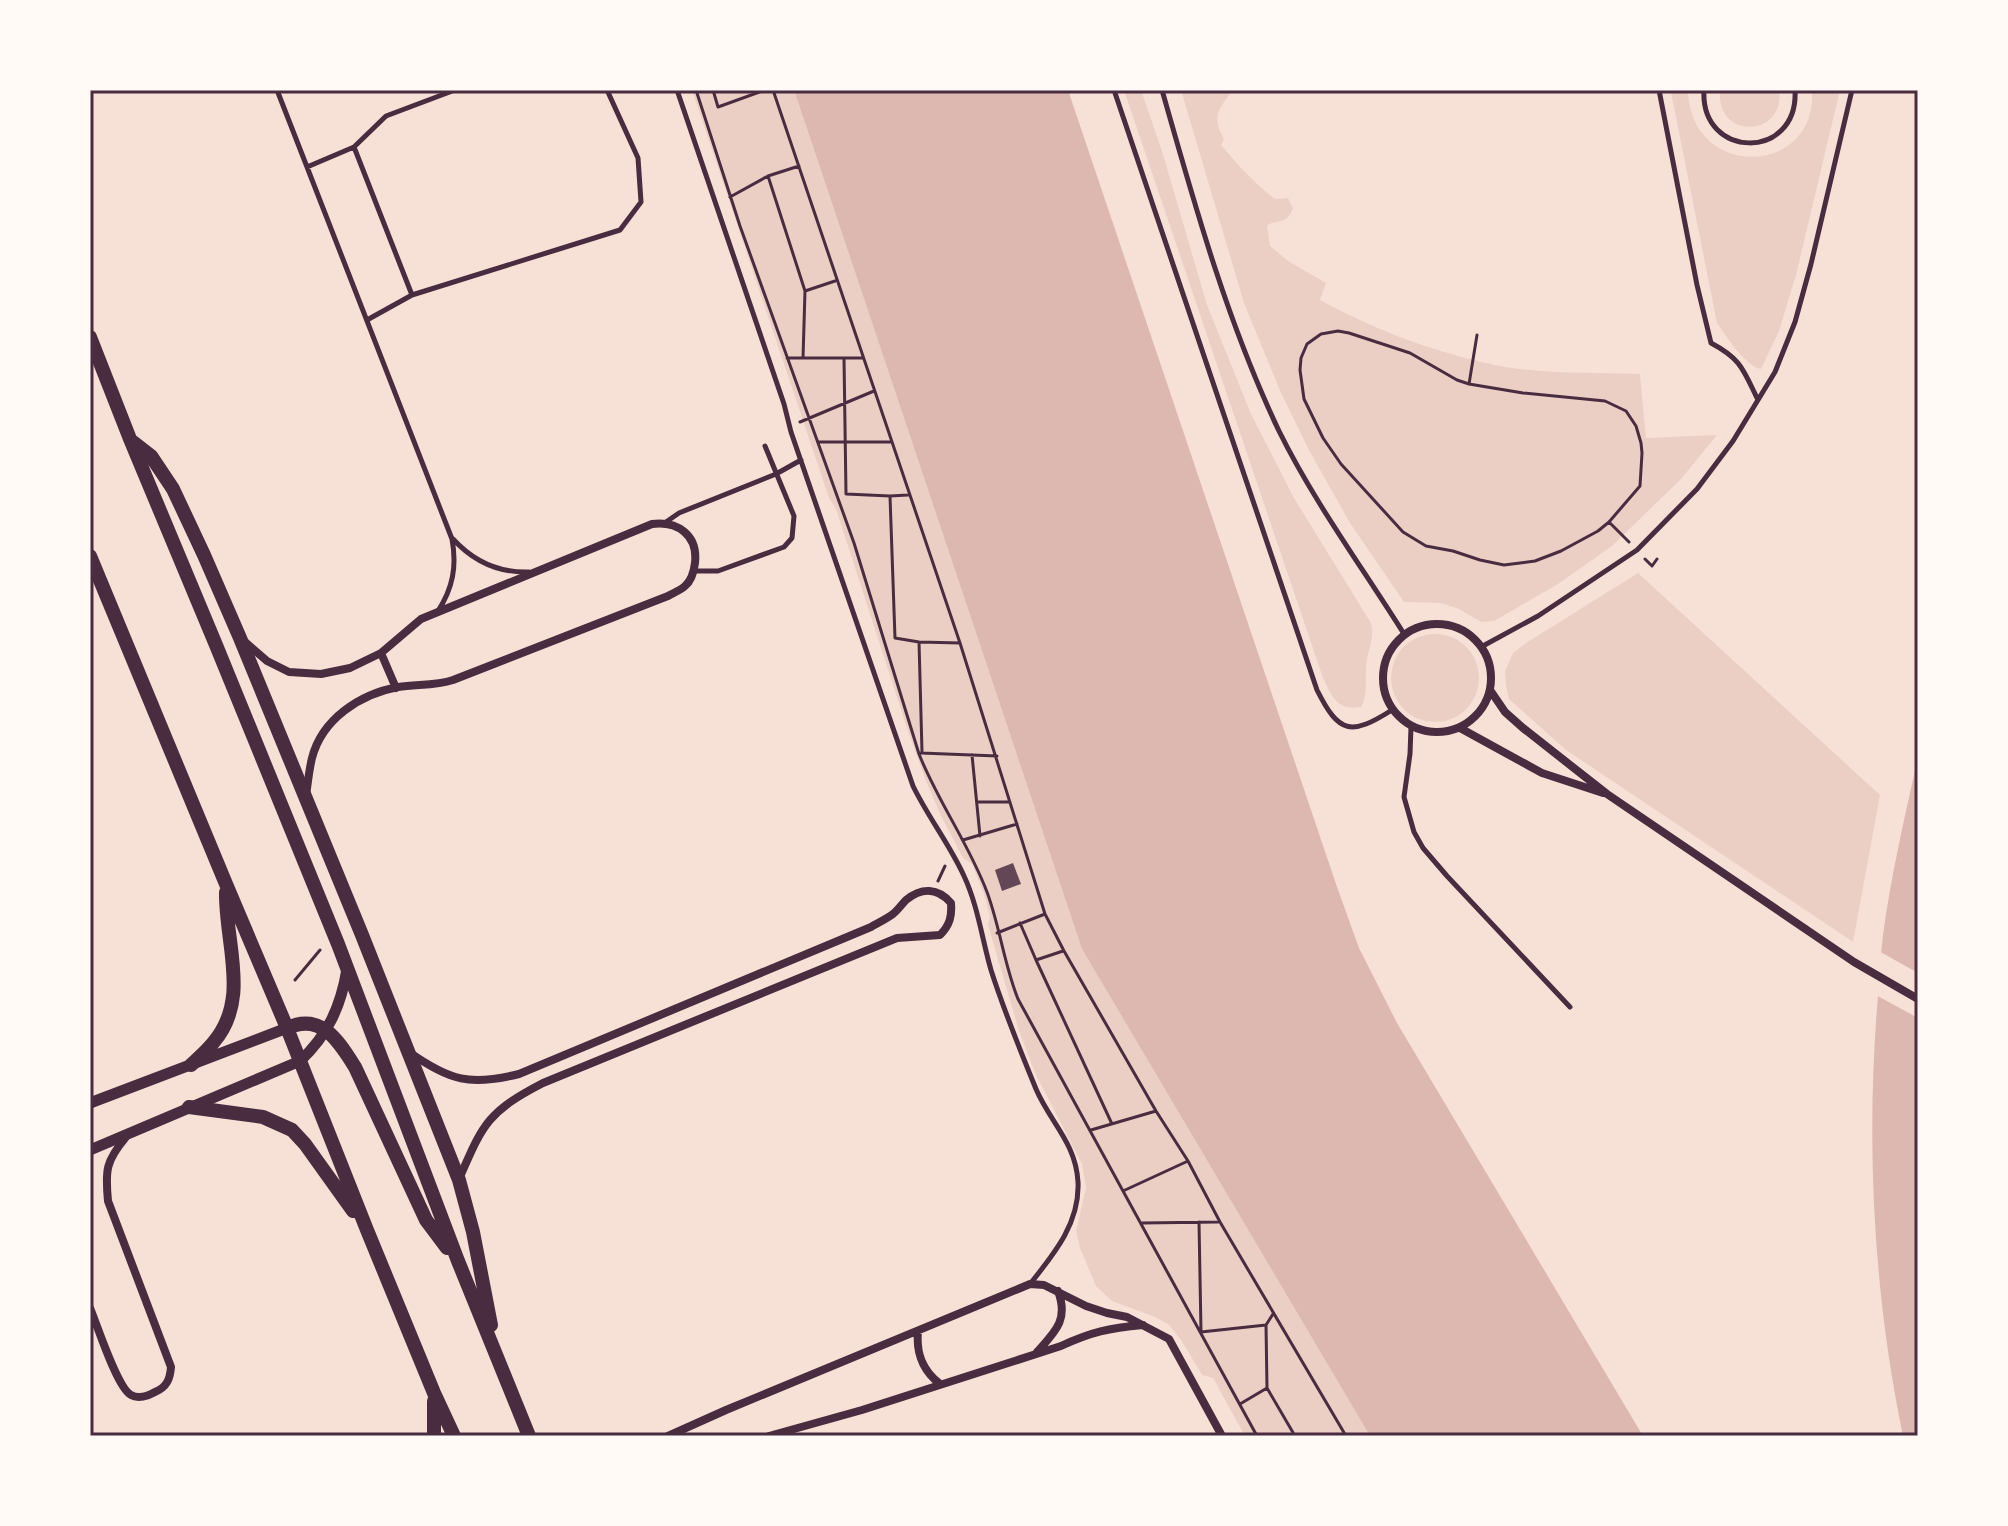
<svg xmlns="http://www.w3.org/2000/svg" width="2008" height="1526" font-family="Cabin,sans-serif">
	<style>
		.green { fill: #ebcfc5 }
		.water { fill: #dcb8b0 }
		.pier { fill: #f7e1d7 }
		.building { fill: #644757 }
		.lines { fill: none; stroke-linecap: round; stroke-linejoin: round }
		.path { stroke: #4a2c40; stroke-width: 3 }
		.service { stroke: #4a2c40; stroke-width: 5 }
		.minor { stroke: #4a2c40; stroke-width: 8 }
		.tertiary { stroke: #4a2c40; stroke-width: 11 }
		.primary { stroke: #4a2c40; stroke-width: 14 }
		.neatline { fill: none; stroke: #4a2c40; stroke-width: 3 }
	</style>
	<rect width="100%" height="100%" fill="#f7e1d7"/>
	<path class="green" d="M692,90H794L1082,949L1370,1436H1245L1213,1378L1202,1375L1181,1340L1169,1325L1155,1317L1112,1301L1096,1286L1080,1248L1076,1231L1086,1188L1082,1164L1036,1075L1019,1031L988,925L990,917L984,894L972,864L963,858L941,816L926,781L907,728L836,509L829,498Z
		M1124,90H1141L1162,151L1207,305L1251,414L1294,498L1371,623C1375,643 1366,651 1366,669C1365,683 1368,694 1361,707C1337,711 1332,697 1323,678Z
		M1181,90H1233C1219,109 1211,115 1224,139L1221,145C1238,165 1254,183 1275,199L1288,198L1293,208C1287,224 1281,219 1267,225L1270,246L1288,261L1326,283L1320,300C1371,328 1428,350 1486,363C1536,375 1590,372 1640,374L1646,438L1717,435L1681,479L1612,546L1558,584L1494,621L1481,622L1459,609L1441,603L1404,602L1350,523L1310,452L1281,393L1244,303Z
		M1688,90C1690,181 1818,177 1812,90H1840L1796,275L1779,331L1761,369C1746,367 1726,336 1717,323L1671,92Z
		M1720,90H1779C1786,137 1716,141 1720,90Z
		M1638,573L1880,795L1853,942L1566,750L1509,699L1506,685L1505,671L1513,653L1526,643Z
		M1391 678a44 44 0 1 1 88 0a44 44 0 1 1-88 0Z"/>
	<path class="water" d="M794,90H1068L1337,887L1359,948L1397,1023L1643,1436H1370L1082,949Z
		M1918,757V1436H1903C1874,1296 1866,1151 1877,1008C1879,984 1880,959 1883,935C1891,875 1905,816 1918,757Z"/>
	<path class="pier" d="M1877,950L1918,973V1018L1874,994Z"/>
	<path class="building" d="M1013,863L1021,884L1002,891L995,870Z"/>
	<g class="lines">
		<path class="path" d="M696,90L740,226L854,543L919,754C938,802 969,844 987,892C1000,927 1004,964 1018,999L1257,1436
			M713,90L718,107L765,90
			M773,90L960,643L1045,914L1064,951L1156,1111L1188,1161L1220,1222L1346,1436
			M768,176L805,291L803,358
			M730,197L768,176L799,166
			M805,291L835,281
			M787,358H862
			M844,358L846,494L890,496L908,495
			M1469,384L1457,380L1410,353L1349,333L1338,331L1321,334L1307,344L1301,358L1300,370L1304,399L1323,438L1341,464L1403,532L1426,546L1453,551L1480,560L1504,565L1535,561L1561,551L1598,531L1609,522L1640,486L1642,453L1641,443L1636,426L1626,411L1605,401L1523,393L1469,384L1477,335
			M800,422L874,391
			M819,442H891
			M890,496L895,638L919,642L960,643
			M1609,522L1629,542
			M1645,559L1652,566L1657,559
			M919,642L922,752
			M921,753L997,756
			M972,755L980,836
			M978,802H1010
			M963,840L1017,824
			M938,881L945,866
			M1020,923L1036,960L1063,951
			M997,933L1045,914
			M1036,960L1112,1124
			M295,980L320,950
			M1091,1130L1156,1111
			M1123,1191L1188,1161
			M1199,1222L1201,1332L1266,1325
			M1142,1223L1218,1222
			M1273,1314L1266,1325L1267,1388L1295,1436
			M1240,1404L1267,1388"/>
		<path class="service" d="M277,90L452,539C457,566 453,588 438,611
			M677,90L784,404L791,432L913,786C928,817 950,845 964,876C978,906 982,939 991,970C1004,1011 1020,1050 1036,1089C1050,1122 1076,1143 1078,1182C1080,1223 1054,1254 1030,1284
			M1114,90L1317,690C1339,734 1351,736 1392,710
			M1162,90C1195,206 1227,322 1279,431C1314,502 1362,567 1404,634
			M1659,90L1697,285L1711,343C1741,359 1743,369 1757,398
			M1704,90C1700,160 1799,161 1795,90
			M354,147L412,295
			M307,167L354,147L386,116L455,90
			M367,320L412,295L620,230L641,202L638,158L607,90
			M666,522L679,513L776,474L801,460
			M453,539C474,562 498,573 529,572
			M694,571H718L784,547L792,538L794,516L765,446
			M1481,647L1538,616L1637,550L1697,489L1733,441L1775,372L1795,322L1811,264L1852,90
			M1411,727L1410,754L1404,797L1414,832L1423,848L1447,876L1570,1007"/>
		<path class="minor" d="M1383 678a54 54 0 1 1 108 0a54 54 0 1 1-108 0Z
			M244,641L267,661L289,672L321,674L350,668L381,653L421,619L652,524C678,521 698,535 695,563C694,571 691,581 685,586C681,590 673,593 668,596L453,680C435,686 417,684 398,687C360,694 322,719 312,758C309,770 308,783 306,795
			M381,653L396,688
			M1490,690L1505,712L1523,728L1607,794L1854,962L1918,999
			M1460,728L1542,773L1603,793
			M409,1052C450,1081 470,1086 519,1074L871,927C878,923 886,919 893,914C898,910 902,904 906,900C922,887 938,888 951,903C952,916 950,925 940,935L897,938L543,1083C487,1112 483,1124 459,1179
			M90,1308C97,1324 117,1388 131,1395C138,1399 148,1396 155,1392C167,1387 170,1379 171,1367L108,1201C105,1170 106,1161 126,1137
			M918,1331C916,1353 922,1370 940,1384
			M1037,1352C1055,1332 1069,1320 1058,1291
			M668,1436L726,1410L1030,1284L1044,1285L1086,1306L1107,1313L1127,1317L1169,1339L1222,1436
			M769,1436L862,1410L1061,1346C1091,1332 1109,1328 1143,1325"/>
		<path class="tertiary" d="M90,1103L287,1028
			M90,1150L300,1061C328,1035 341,1006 347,969"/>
		<path class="primary" d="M90,337L130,439L216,645L338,944L458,1261L529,1436
			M133,442L151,456L173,489L204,555L240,638L362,935L459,1180L473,1232L491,1325
			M90,556L226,884L287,1028L367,1230L434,1393L454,1436
			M287,1028C322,1012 339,1042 355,1067L426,1220L447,1248
			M191,1065C198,1058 207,1051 213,1043C251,999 225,944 226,892
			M189,1107L263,1117L292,1130L305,1144L353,1211
			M434,1401V1436"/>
	</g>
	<rect width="2008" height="1526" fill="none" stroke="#fffaf5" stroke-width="184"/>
	<rect x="92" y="92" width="1824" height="1342" class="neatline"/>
</svg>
